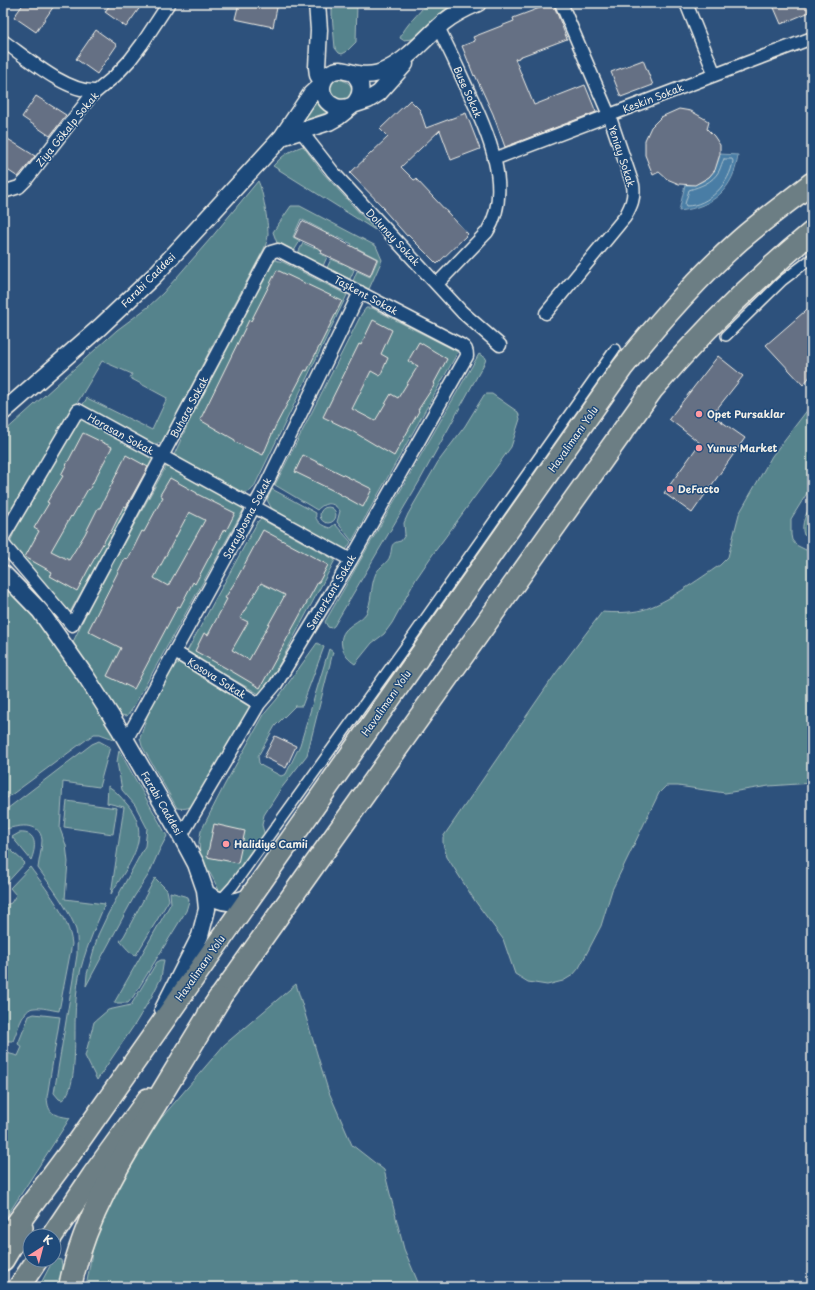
<svg xmlns="http://www.w3.org/2000/svg" width="815" height="1290" font-family="'Playpen Sans',sans-serif">
	<style>
		.green { fill: #54838c; stroke: #a4baba }
		.water { fill: #487da5; stroke: #8dabc0 }
		.lines { fill: none; stroke-linecap: round; stroke-linejoin: round }
		.shore { stroke: #afc3cd; stroke-width: 1 }
		.building { fill: #656f84; stroke: #f4f1e8; fill-rule: evenodd }
		.pedestrian-casing { stroke: #f4f1e8; stroke-width: 12 }
		.minor-casing { stroke: #f4f1e8; stroke-width: 15 }
		.tertiary-casing { stroke: #f4f1e8; stroke-width: 19 }
		.trunk-casing { stroke: #f4f1e8; stroke-width: 24 }
		.motorway-casing { stroke: #f4f1e8; stroke-width: 25 }
		.pedestrian { stroke: #1f4a7a; stroke-width: 9 }
		.minor { stroke: #1f4a7a; stroke-width: 12 }
		.tertiary { stroke: #1f4a7a; stroke-width: 16 }
		.trunk { stroke: #6c7e84; stroke-width: 21 }
		.motorway { stroke: #6c7e84; stroke-width: 22 }
		.poi-dot { fill: #ff9aa2; stroke: #1f4a7a; stroke-width: 1.5 }
		.labels { text-anchor: middle; stroke-width: 3; stroke-linejoin: round; paint-order: stroke }
		.street-label { font-size: 10px; fill: #f4f1e8; stroke: #1f4a7a }
		.poi-label { font-size: 10px; font-weight: bold; fill: #f4f1e8; stroke: #1f4a7a; text-anchor: start }
	</style>
	<rect width="100%" height="100%" fill="#2d517c"/>
	<filter id="ink" filterUnits="userSpaceOnUse"><feTurbulence type="fractalNoise" baseFrequency=".025" numOctaves="2"/><feDisplacementMap in="SourceGraphic" scale="8" xChannelSelector="R" yChannelSelector="G"/><feConvolveMatrix kernelMatrix="1 2 1 2 8 2 1 2 1" color-interpolation-filters="sRGB"/></filter>
	<g filter="url(#ink)">
		<path class="green" d="M332,3H357L356,42L346,52L342,54L339,53L335,48L332,15Z
			M427,3H456L444,10L413,39L403,40L400,38C406,24 418,15 427,3Z
			M336,79C345,80 353,83 353,94L346,102L334,98L329,89L333,80Z
			M316,99L328,112L306,120L304,118Z
			M303,146L323,173L375,230L273,166C283,155 289,151 303,146Z
			M258,181C263,190 268,223 268,234C268,239 266,244 264,249L213,344L163,442L154,444L82,406L87,398L152,430L167,398L130,378L132,374L102,361L3,528V433L117,330L148,307L163,293L211,238Z
			M291,206H300L376,246L382,260L369,289L353,281L357,271L370,277L378,259L357,248L349,267L354,270L350,279L327,268L331,259L343,264L352,244L328,233L319,253L327,257L323,266L298,253L303,243L314,248L322,230L301,219L293,237L300,241L294,251L277,243L273,232Z
			M275,260L283,262L347,295L254,487C249,494 244,493 236,491L174,455L188,424L270,266Z
			M366,308H372L458,352L352,541L337,522L340,511C333,501 325,502 317,510L275,485L361,315Z
			M479,354L486,358L485,362L419,482L334,626L331,628L328,627L325,622L326,620Z
			M487,394H492L518,412L520,419L511,447L433,554L416,579L392,623L384,634L372,643L355,664C349,660 344,655 342,647C337,624 364,624 368,609C372,597 371,584 376,573C380,566 388,563 390,556C393,547 389,543 401,541L405,535L404,523L408,514L438,462L465,426L484,395Z
			M812,404V485L791,519V535L792,540L796,545L806,550L812,548V783L769,786L725,793L678,786H666L659,793L612,890L601,926L579,968L573,975L563,981L547,985L528,982L515,974L503,939L475,901L447,857L443,844V837L556,673L602,612C615,613 629,613 642,610C665,604 699,579 720,565L728,557L739,514L772,456Z
			M80,417L155,460L70,612L11,545V540L15,530Z
			M167,465L245,507L131,711L127,716L121,715L73,642L94,597Z
			M272,489L316,513C314,521 322,526 330,528L335,524L351,542L346,550L343,551L277,514L272,509L267,500Z
			M812,503V537H811L804,535C800,524 807,512 812,503Z
			M320 515a8 8 0 1 1 16 0a8 8 0 1 1-16 0Z
			M261,519L335,560L264,693L261,695L186,653L258,521Z
			M3,584L51,637L116,740L100,734H94L3,801Z
			M317,643L324,647L302,706H295L275,726L258,756L259,763L262,766L281,776L286,774L300,745L329,649L333,652L307,755L280,790L264,815L262,825L265,836L222,896L200,854L199,842L201,831L225,784L265,713L277,699Z
			M180,663L251,706L196,802C190,809 185,809 177,808L142,746L140,738L151,704L174,665Z
			M99,741L110,747L99,787L63,782L60,829L66,845L68,862L65,899L105,904C95,928 84,952 79,977C75,997 75,1018 75,1038C74,1053 76,1091 62,1100L59,1099L54,1093L77,955C77,947 78,938 76,930C70,910 50,885 38,868C39,859 42,849 42,840C40,820 16,826 3,830V812L92,744Z
			M119,750L167,836L159,851L149,874L134,897L86,986L87,974L98,935L108,914L145,846L147,828L135,805L122,790L117,762Z
			M108,786C115,790 121,797 126,803C155,835 128,865 111,894L124,807L107,803Z
			M67,801L117,808L113,834L64,827Z
			M19,833C38,831 36,848 31,860L12,837Z
			M3,843L25,863L3,887Z
			M30,867C46,889 69,916 72,944L59,1011C51,1010 42,1007 34,1008C23,1008 17,1032 13,1041H6L3,1050V906L11,903L16,895L10,888Z
			M155,878L167,890L169,900L136,955C129,953 125,946 120,941L124,936Z
			M170,892L188,897L189,901L186,911L133,997L128,1003H114L171,903Z
			M161,960H164L161,978L152,996L135,1024L97,1080L85,1056L94,1022L108,1010L131,1005L157,962Z
			M296,984L328,1090L352,1145L384,1170L404,1249L420,1287H86L97,1224L145,1137L224,1045Z
			M34,1014L60,1017L47,1097C48,1115 54,1115 70,1118L3,1222V1052L18,1056L22,1047L18,1044L29,1016Z
			M56,1259L61,1260L62,1265L60,1287H39L52,1262Z"/>
		<path class="water" d="M720,154L738,155C734,189 713,207 679,211L685,185C705,186 716,173 720,154Z"/>
		<g class="lines">
			<path class="shore" d="M724,159H732L733,161C730,183 709,206 686,206L685,204L689,190C701,186 712,183 719,171C721,167 722,162 724,159Z"/>
		</g>
		<path class="building" d="M24,3H56L36,32L14,17Z
			M111,3H143L126,27L105,12Z
			M239,3H278L273,27L235,19Z
			M553,3L567,39L519,57V58L515,59L534,105L585,85L596,112L505,147L493,114L475,75L474,76L462,46L475,41L473,37L514,21L513,18Z
			M772,3H812V11L781,24Z
			M96,30L117,45L97,74L76,59Z
			M643,60L653,85L621,97L611,72Z
			M36,96L66,115L50,136L22,117Z
			M410,100L420,110L426,128L466,113L480,149L451,160L440,130L401,167L414,180L416,179L468,234L437,264L408,235L407,236L383,209L384,208L350,173L388,137L380,129Z
			M679,109L691,111L705,119L709,122L707,129L714,136L720,145V154L715,170L709,177L695,185L679,184L667,179L659,172L653,175L645,155V140L651,127L661,117Z
			M3,136L35,156L18,177L3,167Z
			M302,221L377,259L370,276L321,253L322,250L294,237Z
			M277,270L342,301L307,371L305,370L275,427L263,455L235,442V440L200,420L249,320L251,321Z
			M812,305V374L803,385L766,345Z
			M373,320L392,330L381,354L388,358L380,376L371,371L352,409L375,421L391,394L398,398L418,366L408,361L419,342L447,359L434,383L435,384L418,410L419,411L394,456L352,431L323,417L359,344L361,345Z
			M718,356L743,376L712,415L745,438L692,513L664,493L700,443L669,419Z
			M83,433L112,447L89,490L88,489L72,517L71,516L51,551L69,560L85,534L98,508H100L126,455L148,467L126,507L124,506L110,534L109,533L88,570L77,591L50,576L52,572L25,557L39,531L34,528L49,503L47,502L63,476L61,475Z
			M303,455L372,489L363,507L334,491L295,472Z
			M170,478L197,493V494L235,513L226,531L224,529L195,584L193,582L180,607L178,606L134,689L107,676L121,648L88,631L125,558L128,559L142,531L144,532L163,497L160,495ZM189,512L205,520L168,586L154,578Z
			M263,530L328,565L319,582H318L260,688L233,672L195,651L204,633L208,635L227,599L225,598L235,582ZM261,583L285,595L249,660L232,650L248,622L240,618Z
			M275,736L296,746L286,768L264,757Z
			M214,824L245,831L238,863L207,857Z"/>
		<g class="lines">
			<defs>
				<path id="pedestrian" d="M726,336L782,281L812,258
					M217,896L223,897L233,886L410,640L615,349"/>
				<path id="minor" d="M686,3L715,75
					M3,41C27,58 67,93 96,91
					M297,126L333,172L462,312L500,345
					M494,159L812,38
					M3,192L19,187L26,180L91,96L115,76L130,60L142,44L169,3
					M437,284L487,232C515,188 485,127 466,86C457,66 448,47 438,27
					M546,313L625,217C631,206 635,198 633,185L609,115L561,3
					M175,652L259,704
					M126,740L267,483L360,292
					M181,836L252,716L259,704L276,684L351,560L467,356C467,350 466,348 461,345L278,250L271,252L72,625L3,544V537L78,410L351,560"/>
				<path id="tertiary" d="M317,3L319,30L317,67L318,75L323,83
					M353,73C363,82 363,95 353,105
					M351,106C329,115 311,88 330,73C340,66 348,73 358,74C368,76 379,74 388,69C410,58 425,38 444,22C454,14 466,8 478,3
					M282,137L329,122L338,117L353,105L368,100L379,93L405,64
					M3,412L100,327L154,276L282,137L311,94L322,84
					M3,573L40,611L87,678L120,730L180,834L196,864L205,890L207,909L200,936L163,1009
					M206,893C223,905 232,904 251,896"/>
				<path id="trunk" d="M209,1013L652,390C701,333 754,280 812,232
					M65,1161L622,368C658,323 696,279 740,240C763,220 788,202 812,183
					M52,1236L93,1175L148,1099
					M3,1260L22,1228
					M19,1287L37,1260"/>
				<path id="motorway" d="M3,1243L75,1146
					M70,1287C83,1220 120,1160 156,1103C177,1068 198,1034 219,999"/>
			</defs>
			<use href="#pedestrian" class="pedestrian-casing"/>
			<use href="#minor" class="minor-casing"/>
			<use href="#tertiary" class="tertiary-casing"/>
			<use href="#trunk" class="trunk-casing"/>
			<use href="#motorway" class="motorway-casing"/>
			<use href="#pedestrian" class="pedestrian"/>
			<use href="#minor" class="minor"/>
			<use href="#tertiary" class="tertiary"/>
			<use href="#trunk" class="trunk"/>
			<use href="#motorway" class="motorway"/>
		</g>
	</g>
	<g class="poi-dot">
		<circle cx="699" cy="414" r="4"/>
		<circle cx="699" cy="448" r="4"/>
		<circle cx="670" cy="489" r="4"/>
		<circle cx="226" cy="844" r="4"/>
	</g>
	<g class="labels">
		<g class="street-label">
			<text transform="translate(468 92) rotate(66)" y="4">Buse Sokak</text>
			<text transform="translate(653 98) rotate(-21)" y="4">Keskin Sokak</text>
			<text transform="translate(67 129) rotate(-51)" y="4">Ziya Gökalp Sokak</text>
			<text transform="translate(622 156) rotate(72)" y="4">Yeniay Sokak</text>
			<text transform="translate(393 237) rotate(47)" y="4">Dolunay Sokak</text>
			<text transform="translate(148 280) rotate(-45)" y="4">Farabi Caddesi</text>
			<text transform="translate(366 295) rotate(28)" y="4">Taşkent Sokak</text>
			<text transform="translate(189 407) rotate(-62)" y="4">Buhara Sokak</text>
			<text transform="translate(121 434) rotate(29)" y="4">Horasan Sokak</text>
			<text transform="translate(573 439) rotate(-55)" y="4">Havalimanı Yolu</text>
			<text transform="translate(247 518) rotate(-62)" y="4">Saraybosna Sokak</text>
			<text transform="translate(331 592) rotate(-59)" y="4">Semerkant Sokak</text>
			<text transform="translate(217 678) rotate(32)" y="4">Kosova Sokak</text>
			<text transform="translate(386 703) rotate(-55)" y="4">Havalimanı Yolu</text>
			<text transform="translate(162 803) rotate(60)" y="4">Farabi Caddesi</text>
			<text transform="translate(200 968) rotate(-55)" y="4">Havalimanı Yolu</text>
		</g>
		<g class="poi-label">
			<text x="707" y="418">Opet Pursaklar</text>
			<text x="707" y="452">Yunus Market</text>
			<text x="678" y="493">DeFacto</text>
			<text x="234" y="848">Halidiye Camii</text>
		</g>
	</g>
	<rect width="815" height="1290" fill="none" stroke="#1f4a7a" stroke-width="16"/>
	<rect x="8" y="8" width="799" height="1274" fill="none" stroke="#f4f1e8" stroke-width="1.5" filter="url(#ink)"/>
	<g transform="translate(42 1248) rotate(36)"><circle r="19" fill="#1f4a7a" stroke="#748da6"/>
	<path d="M0-3L7 15L0 10L-7 15Z" fill="#ff9aa2"/>
	<text y="-6" font-size="11" font-weight="bold" text-anchor="middle" fill="#f4f1e8">K</text>
	</g>
</svg>
